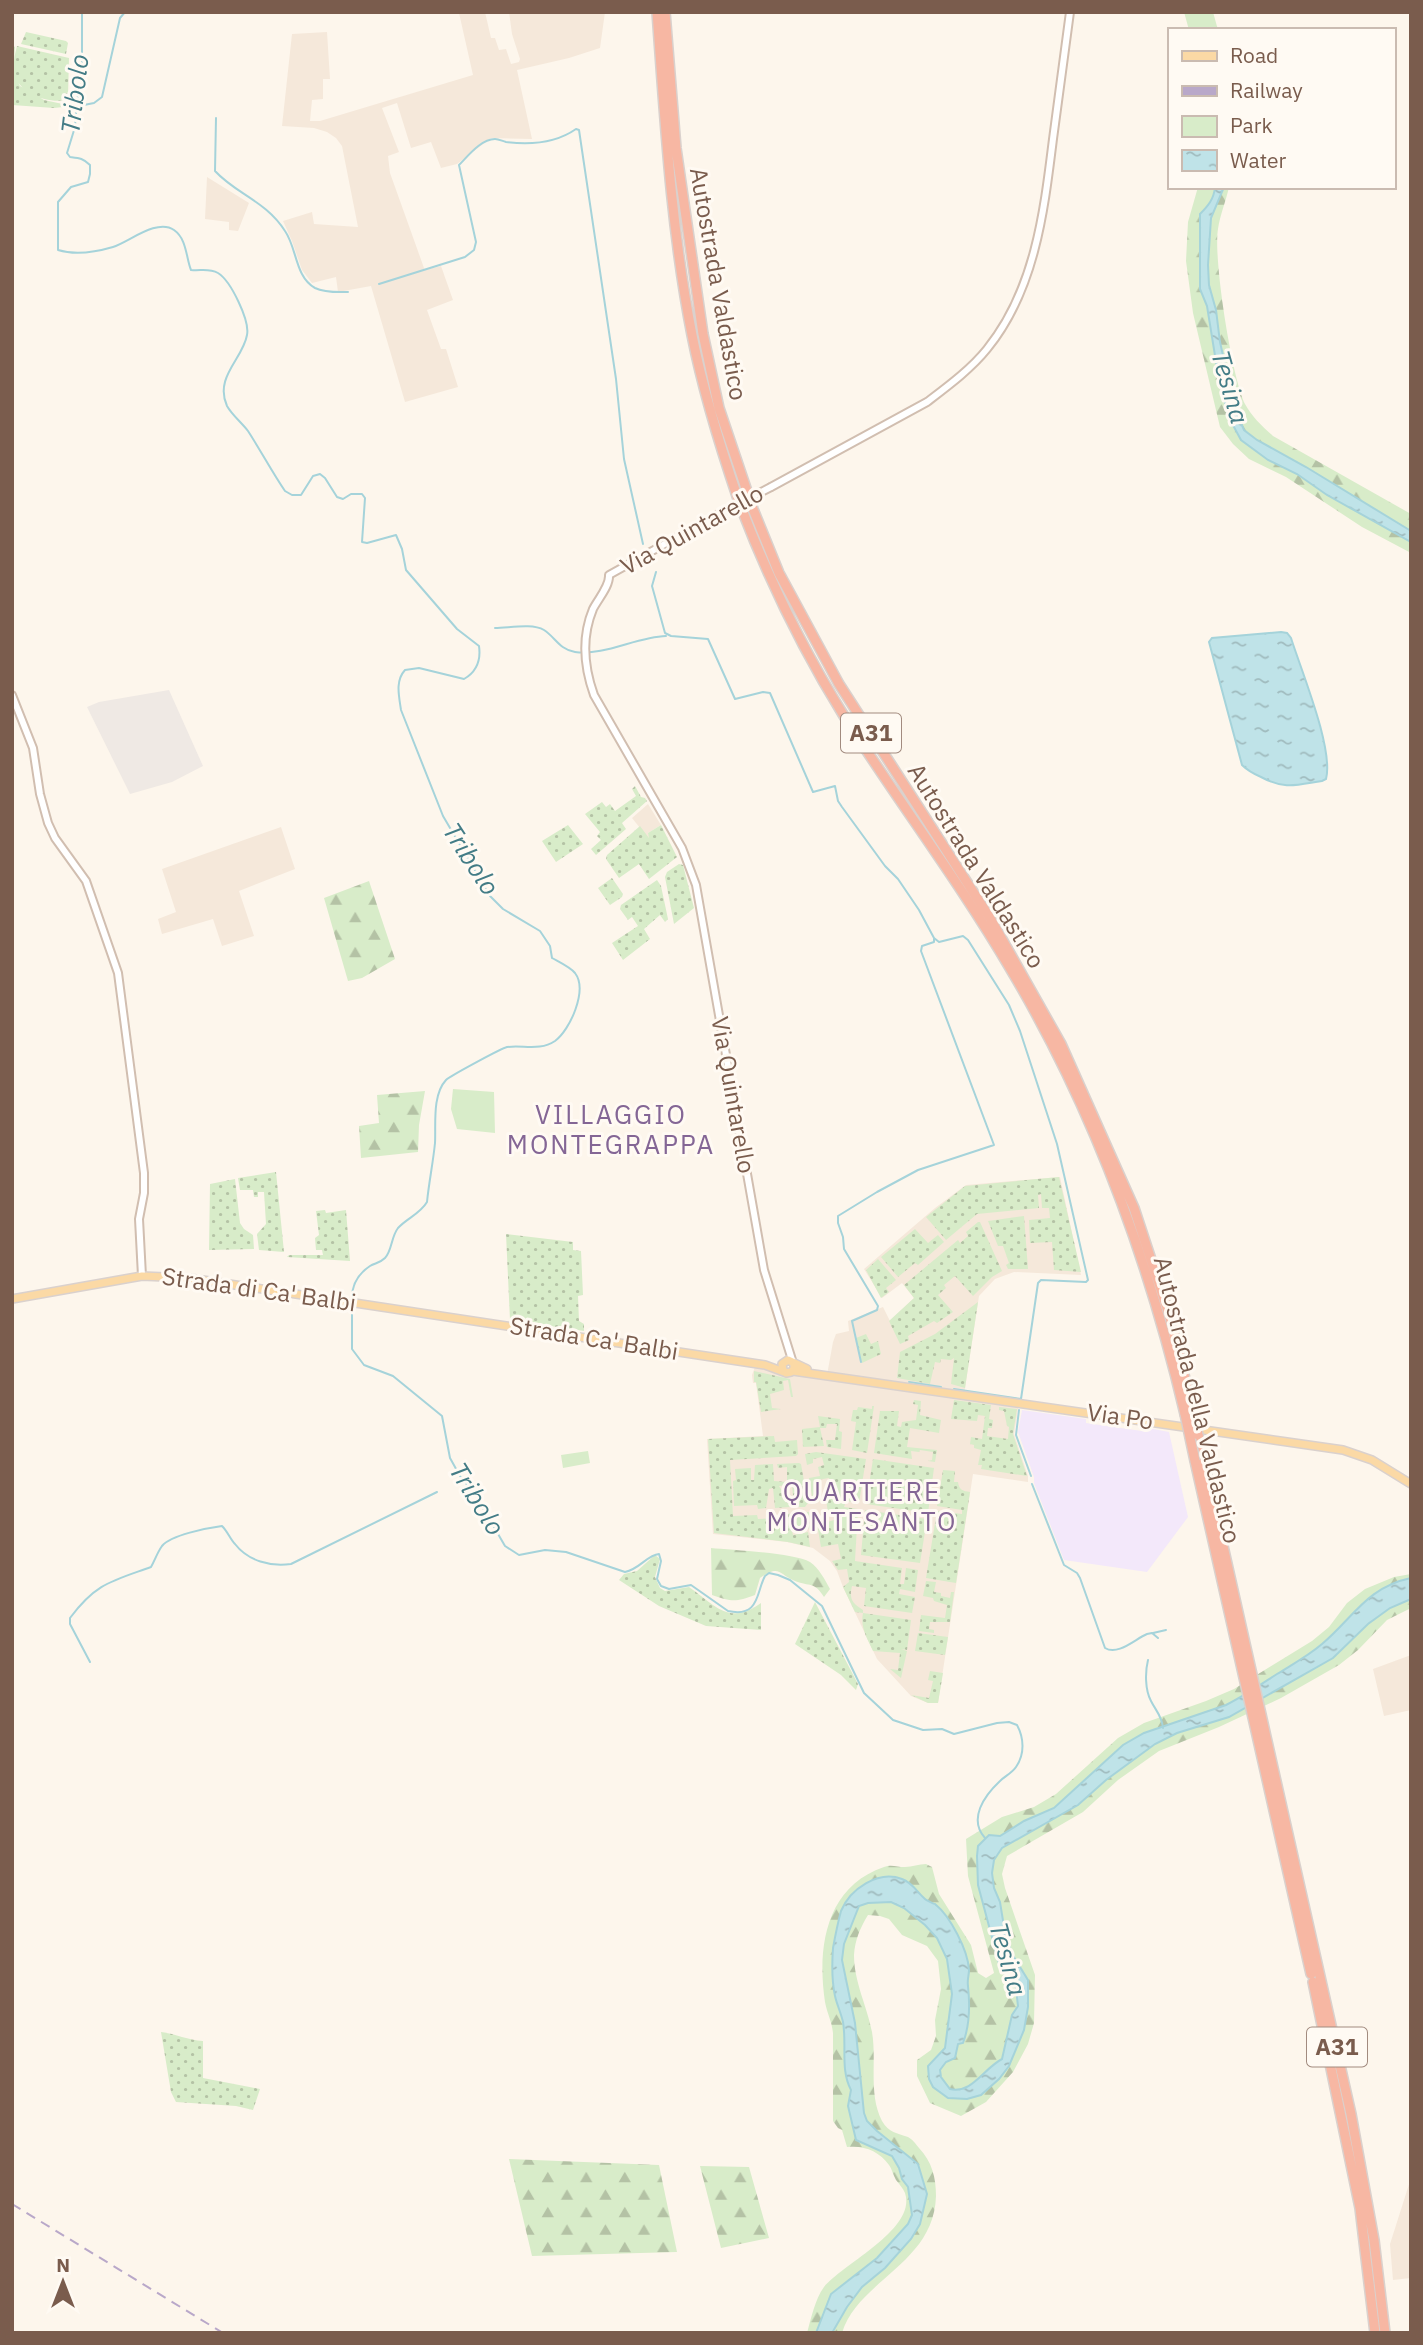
<svg xmlns="http://www.w3.org/2000/svg" width="1423" height="2345" font-family="'IBM Plex Sans',sans-serif">
	<style>
		.residential { fill: #f5e8da }
		.industrial { fill: #efe9e4 }
		.education { fill: #f3e8fa }
		.green { fill: url(#green-dots) }
		.forest { fill: url(#forest-firs) }
		.pitch { fill: #d8ecc9 }
		.water { fill: url(#water-ripples); stroke: #a5d3da; stroke-width: 2 }
		.lines { fill: none; stroke-linecap: round; stroke-linejoin: round }
		.stream { stroke: #a5d3da; stroke-width: 2 }
		.minor-casing { stroke: #d1beb0; stroke-width: 10 }
		.major-casing { stroke: #dad1cd; stroke-width: 10 }
		.highway-casing { stroke: #dad1cd; stroke-width: 12 }
		.minor { stroke: #fff; stroke-width: 6 }
		.major { stroke: #fbd9a5; stroke-width: 7 }
		.highway { stroke: #f7b7a3; stroke-width: 9 }
		.rail { stroke: #b9a8c9; stroke-width: 2; stroke-dasharray: 10 7; stroke-linecap: butt }
		.minor-bridge-casing { stroke: #d1beb0; stroke-width: 10; stroke-linecap: butt }
		.highway-bridge-casing { stroke: #dad1cd; stroke-width: 12; stroke-linecap: butt }
		.minor-bridge { stroke: #fff; stroke-width: 6 }
		.highway-bridge { stroke: #f7b7a3; stroke-width: 9 }
		.labels { text-anchor: middle; stroke-width: 6; stroke-linejoin: round; paint-order: stroke }
		.shield { fill: #fffaf3; stroke: #a28b7f; stroke-width: 2 }
		.shield-label { font-size: 23px; font-weight: bold; fill: #7a5c4d }
		.street-label { font-size: 24px; fill: #7a5c4d; stroke: #fffaf3 }
		.water-label { font-size: 26px; font-style: italic; fill: #437c86; stroke: #fffaf3 }
		.neighbourhood-label { font-size: 26px; letter-spacing: 2px; fill: #846695; stroke: #fffaf3 }
	</style>
	<defs>
		<pattern id="green-dots" width="8" height="8" patternUnits="userSpaceOnUse" patternTransform="scale(1.75)"><rect width="8" height="8" fill="#d8ecc9"/><path d="M2 2h.1M6 6h.1" fill="none" stroke="#b4c2a5" stroke-width="1.8" stroke-linecap="round"/></pattern>
		<pattern id="forest-firs" width="22" height="20" patternUnits="userSpaceOnUse" patternTransform="scale(1.75)"><rect width="22" height="20" fill="#d8ecc9"/><path d="M5 1l3.5 6h-7zM16 11l3.5 6h-7z" fill="#b4c2a5"/></pattern>
		<pattern id="water-ripples" width="26" height="14" patternUnits="userSpaceOnUse" patternTransform="scale(1.75)"><rect width="26" height="14" fill="#bfe3e8"/><path d="M2 4q2-2 4 0t4 0M15 11q2-2 4 0t4 0" fill="none" stroke="#a0bbbe"/></pattern>
	</defs>
	<rect width="100%" height="100%" fill="#fdf6ec"/>
	<path class="residential" d="M485,12L491,38H495L499,50L506,49L511,64L519,62L520,59L512,34L509,12L553,14L605,12L600,48L569,58L517,70L532,139L491,138L457,164L441,168L431,142L411,148L397,103L382,108L399,152L388,156L390,173L424,268L425,270L441,266L453,300L427,310L441,349H446L458,387L405,402L371,286L338,292L336,277L312,283L302,270L292,241L283,221L312,212L314,224L358,227L342,146L336,138L327,132L314,128L282,126L292,34L327,32L330,79H323V99L312,100L310,121H320L473,75L459,13Z
		M207,177L249,203L238,231L229,230V222L205,219Z
		M648,804L661,825L648,833L650,837L648,838L632,818Z
		M281,827L295,869L239,891L254,936L222,946L213,919L162,934L158,919L176,912L162,869Z
		M1060,1177L1081,1275L1014,1272L995,1279L979,1296L964,1395L1019,1403L1014,1434L1028,1476V1482L973,1474L938,1703H928L911,1696L877,1659L843,1587L837,1571L830,1561L813,1548L787,1542L713,1534L707,1439L763,1436L756,1383H753L752,1375L755,1367L912,1388L827,1375L833,1342L836,1334L849,1331L848,1321L883,1307L890,1321L914,1298L902,1283L882,1298L864,1269L935,1208L966,1185Z
		M1411,1655V1710L1384,1716L1373,1669Z
		M1411,2178V2278L1393,2280L1390,2244Z"/>
	<path class="industrial" d="M169,690L203,766L172,782L130,794L87,707L99,702Z"/>
	<path class="education" d="M1022,1410L1086,1419V1423L1142,1431L1143,1427L1169,1432L1188,1517L1147,1572L1064,1560L1034,1483V1477L1018,1432Z"/>
	<path class="green" d="M26,32L66,41L68,43L66,54L21,44Z
		M12,45L15,47L13,72L20,86L44,100L72,106L54,108L12,105Z
		M17,46L69,58L68,96L66,100C48,104 19,93 14,74C12,65 15,54 17,46Z
		M635,786L641,797L645,798L647,801L622,823L626,829L596,855L591,849L601,840L597,836L600,832L585,814L602,802L606,807L610,804L615,811L636,796L632,789Z
		M568,825L583,844L556,862L542,841Z
		M661,825L677,857L649,879L639,864L619,878L606,859L607,855L640,826L649,838L648,833Z
		M679,864L683,865L694,908L674,924L665,877L667,872Z
		M612,878L623,894L622,897L610,905L598,888Z
		M657,880L661,886L668,919L665,922L660,915L644,929L650,939L623,960L612,943L638,926L632,917L628,920L620,909L621,905Z
		M276,1172L284,1252L259,1250L257,1234L266,1224L264,1192H258V1197H254L253,1190H240L238,1178Z
		M1059,1177L1081,1272L1054,1270L1052,1242L1030,1243L1029,1220L1050,1218L1049,1208H1042L1041,1194L1038,1195L1039,1208L977,1214L946,1240L926,1217L965,1186Z
		M235,1179L240,1223L244,1229L253,1235L254,1249L209,1250L210,1184Z
		M325,1210L326,1213L346,1210L350,1261L287,1257L289,1255H323L322,1250H316L315,1238L319,1235L316,1211Z
		M1024,1216L1028,1269H1008L1006,1265L1009,1263L1003,1246H998L988,1221Z
		M978,1222H980L1002,1271L992,1277L973,1296L955,1276L944,1285L946,1288L938,1295L953,1312L937,1323L934,1321L908,1336L909,1340L900,1344L889,1321L914,1298L904,1285L958,1240L960,1243L968,1236L966,1232Z
		M915,1229L928,1243L938,1235L944,1242L918,1265L915,1263L898,1277L881,1257Z
		M506,1234L573,1242V1250L581,1251L583,1295L578,1296L579,1321L584,1324V1331L510,1320Z
		M878,1259L896,1280L886,1288L889,1292L881,1298L866,1270Z
		M978,1302L965,1388L951,1384L954,1358L951,1360L941,1359L940,1363L935,1362L930,1384L897,1378L900,1352L935,1334Z
		M866,1334L871,1344L878,1341L881,1354L862,1363L856,1338Z
		M754,1371L790,1379L793,1397H791L788,1380L783,1381L784,1390L770,1394L772,1408L781,1409L761,1412L756,1382H754Z
		M914,1400L921,1401L920,1415L941,1420L939,1433L910,1428L907,1447L937,1450L935,1462L928,1461L932,1460L933,1452L920,1450L919,1452L911,1451L912,1459L874,1453L880,1411H899L897,1426L901,1427L902,1422L916,1420L918,1405L913,1404Z
		M954,1400L991,1405L989,1419L993,1420L992,1428H988L987,1436L1008,1439L1009,1427L1007,1426L1004,1411L999,1410V1407L1017,1409L1013,1434L1027,1476L981,1469L982,1465H978L981,1450L974,1448V1445L970,1444L971,1437L982,1439L985,1416L978,1415L977,1421L951,1419Z
		M872,1406H874L867,1453L852,1450L856,1422L851,1421L853,1410H857L858,1407L872,1409Z
		M818,1416L840,1419L839,1431L842,1432L841,1449L827,1447L826,1440H835L837,1424H827L826,1428H820L824,1446L803,1447L802,1429L820,1427Z
		M774,1436L775,1442L797,1440L798,1454L796,1456L730,1460L733,1516L757,1515L758,1519L786,1518V1514L809,1512L812,1528L792,1531L793,1535L808,1532L810,1547L788,1542L714,1533L708,1439Z
		M816,1452L866,1459L859,1503L846,1501L844,1507L858,1509L855,1561L902,1568L900,1584H904L906,1568L918,1570L915,1592L900,1589L899,1594L915,1597L912,1613L864,1606L866,1588L852,1586C849,1599 852,1603 863,1610V1613L911,1620L907,1650L901,1649L907,1651L901,1678L890,1669L898,1670L900,1653L873,1651C867,1638 860,1627 863,1613L855,1612L843,1587L849,1582L847,1569L838,1570L832,1561L841,1559L838,1544L821,1547L816,1518L822,1517L824,1523L834,1520L833,1512L828,1513L826,1499L833,1497L829,1478L817,1480L819,1495L812,1496L809,1478L820,1476L818,1467L824,1465L822,1457L813,1459V1463L807,1465L805,1454Z
		M873,1459L934,1468L928,1513L866,1504Z
		M799,1463L801,1464L808,1503L805,1507H794L792,1485L779,1486L789,1502L790,1507L775,1508L773,1488L769,1489L766,1508L758,1509L757,1505L734,1506L733,1481L736,1480L735,1469L751,1468V1480H754L755,1465L773,1464L774,1481L787,1482V1467L778,1468L777,1464Z
		M943,1470L955,1471L954,1482H958C959,1490 963,1491 970,1492L956,1583L926,1578L937,1511L962,1514V1510L937,1506Z
		M865,1510L927,1519L920,1563L861,1555Z
		M655,1555L660,1559L655,1577L660,1588L665,1591L689,1587C716,1606 729,1626 761,1603V1630L706,1626L659,1606L619,1580L624,1574L637,1571Z
		M926,1581L936,1582L934,1592L941,1593V1596L950,1598L951,1592H954L950,1622H930L929,1629L934,1630V1633L919,1631L921,1615L945,1618L947,1605L934,1601L933,1598L923,1596Z
		M815,1602L858,1684L856,1690L841,1675L795,1644Z
		M918,1633L948,1637L945,1655L915,1651Z
		M930,1671L943,1673L938,1703H928L911,1695L929,1698L933,1681L928,1680Z
		M161,2032C176,2034 188,2040 203,2041V2078L260,2089L253,2110L236,2106L176,2102L171,2092Z"/>
	<path class="forest" d="M1184,12H1213L1218,30H1189Z
		M1198,187H1229C1226,201 1220,215 1218,229C1213,258 1232,378 1245,404C1252,417 1262,426 1273,436L1411,514V553L1362,527L1286,477L1249,459L1233,444L1220,427L1193,313L1186,261L1188,222Z
		M369,881L395,959L362,978L348,981L324,898Z
		M425,1091L419,1125L418,1152L361,1158L359,1126L379,1123L377,1095Z
		M711,1548C732,1550 794,1553 810,1562C819,1568 825,1580 830,1589L824,1597C814,1581 810,1587 795,1581C778,1574 780,1564 760,1578L755,1595C736,1602 732,1602 712,1595Z
		M1411,1574V1608L1387,1620L1358,1650L1339,1665L1281,1698L1219,1727L1159,1751L1118,1780L1083,1812L1007,1856L1002,1874L1005,1888L1035,1975L1034,2023L1028,2044L1013,2072L986,2102L961,2116L930,2103L917,2076V2060L931,2050L936,2036L935,2020L941,1989L938,1961L927,1946L902,1935L889,1919L880,1916L868,1915C860,1928 855,1940 854,1955C854,1982 867,2006 872,2032C877,2061 868,2094 882,2121C889,2133 897,2133 908,2137C912,2139 916,2144 919,2148C932,2162 936,2177 936,2196C934,2264 858,2280 842,2333H807C811,2319 815,2299 824,2287C844,2263 917,2229 905,2193C903,2188 899,2184 896,2180C893,2175 892,2169 889,2165C879,2151 864,2145 847,2147L842,2130L838,2128L833,2121V2033C832,2022 827,2013 825,2002C817,1949 825,1887 884,1867C891,1864 897,1867 905,1867C912,1867 919,1864 926,1864L932,1867L939,1894L971,1945L978,1973L986,1978L994,1973L968,1876L966,1839L1002,1817L1034,1807L1056,1794L1118,1738L1144,1723L1206,1701L1234,1689L1312,1641L1329,1627L1347,1603L1365,1589L1394,1577Z
		M509,2159L659,2165L677,2252L532,2256Z
		M700,2166L749,2167L769,2238L721,2248Z"/>
	<path class="pitch" d="M453,1089L494,1092L495,1133L457,1129L451,1109Z
		M588,1451L590,1463L563,1468L561,1455Z"/>
	<path class="water" d="M1215,187H1224L1211,218L1208,265L1209,285L1216,310L1220,342L1235,409L1244,430L1257,440L1306,467L1411,531V542L1327,495L1297,474L1268,460L1241,440L1228,416L1217,368L1207,306L1200,289V214C1208,206 1214,199 1215,187Z
		M1281,632L1287,633L1291,638C1301,670 1334,749 1326,779L1322,781C1296,785 1285,790 1261,777C1254,774 1248,771 1242,765L1209,642L1212,638Z
		M1411,1578V1599L1390,1608L1368,1624L1333,1658L1229,1717L1177,1733L1155,1744L1106,1780L1078,1805L1002,1848L994,1860L992,1873L994,1888L1000,1902L1005,1933L1012,1954L1028,1980V2007L1024,2030L1009,2066L999,2079L981,2095L967,2099L948,2098L933,2087L929,2079L928,2066L945,2048L952,1994L947,1959L937,1938L925,1925L904,1908L891,1902L868,1903L859,1906L844,1944L842,1960L855,2023L864,2113L867,2121L877,2131L918,2164L927,2194L920,2224L911,2239L885,2268L862,2287L847,2307L832,2333H816L831,2294L877,2258L908,2224L912,2215L908,2187L902,2179L899,2168L892,2156L856,2140L848,2106L851,2090C840,2070 847,2044 843,2022C841,2013 837,2005 835,1996C832,1982 832,1962 833,1948C835,1937 838,1922 841,1911C850,1889 878,1870 902,1879C913,1883 917,1892 925,1899C926,1900 934,1904 935,1904C950,1916 968,1950 969,1970C969,1975 967,1980 968,1986C970,2005 970,2025 963,2043L958,2044L955,2058L946,2062L940,2070L941,2077L950,2089C972,2094 983,2069 1002,2059L1012,2015L1018,2006L1015,1981L1001,1971L978,1885L977,1856L978,1846L989,1835L1000,1836L1024,1821L1054,1808L1123,1745L1144,1733L1226,1705C1244,1696 1260,1685 1277,1674C1293,1664 1308,1656 1322,1644C1353,1618 1367,1587 1411,1578Z"/>
	<g class="lines">
		<path class="stream" d="M82,12V83L77,99L75,127L67,153L70,157C79,158 83,158 90,165V174L88,182L71,187L58,202V250C74,255 96,252 113,247C129,242 157,218 174,230C187,239 186,258 191,270C201,271 209,268 218,273C231,281 250,321 247,335C243,359 214,377 227,406C232,415 242,423 248,431C261,451 272,472 285,491L292,495H301L313,476L320,474L325,478L337,497L343,499L351,494H362L365,498L362,542L367,543L396,535L402,549L406,570L457,629L479,646C481,660 476,672 464,679L419,668L405,670C395,681 399,696 401,710L443,816L490,896L503,909L540,931L550,946L552,958C559,962 570,967 575,973C588,990 570,1030 555,1041C540,1051 524,1045 507,1047C502,1048 450,1076 446,1080C432,1095 436,1125 435,1143C433,1163 429,1182 427,1202C420,1214 407,1218 398,1228C391,1237 392,1251 385,1258C380,1263 375,1263 370,1266C358,1274 352,1284 352,1298
			M79,106L94,103L102,97L120,18L125,12
			M216,118L215,171C236,194 266,201 285,231C297,248 295,277 315,288C325,293 338,292 348,292
			M379,284L465,257L474,250L476,242L459,165C468,156 481,139 495,139C499,139 502,141 506,142C530,145 556,143 576,129L579,130L616,379L624,459L643,544
			M656,572L652,586L665,633L671,636L708,639L735,699L763,692L770,693L813,792L835,786L838,801L842,807L885,866L898,879L919,910L934,938L939,942L963,936L968,940L1009,1005L1020,1031L1057,1144L1088,1280L1086,1282L1041,1280L1038,1283L1021,1399L954,1389
			M495,628C509,628 532,623 544,630C555,637 560,650 575,652C605,656 636,637 666,636
			M352,1304V1349L364,1365L393,1376L442,1416L450,1458L460,1476L476,1496L505,1546L519,1555L545,1550L566,1552L625,1572C640,1569 647,1555 659,1554L661,1561L657,1579L661,1586L669,1589L691,1585L728,1611C760,1618 756,1592 765,1576L769,1573L778,1575L790,1580L822,1606L864,1693L893,1720L923,1730L942,1729L954,1734L997,1723L1009,1722L1017,1725C1024,1738 1025,1754 1016,1767C1012,1773 1005,1776 1000,1781C984,1796 968,1819 985,1838
			M861,1362L852,1321L877,1310L878,1306L844,1249L843,1237L838,1223V1216L877,1192L918,1170L994,1145L921,951L922,946L934,942V939
			M909,1382L941,1387
			M1019,1410L1016,1435L1031,1476
			M1032,1484L1064,1565L1077,1573L1080,1578L1105,1648C1118,1656 1135,1639 1147,1634L1152,1633L1158,1638
			M1153,1633L1166,1630
			M1148,1660C1145,1672 1145,1690 1151,1701C1156,1711 1162,1716 1163,1728
			M90,1662L70,1624V1618C96,1583 112,1581 151,1567C155,1560 157,1553 162,1546C171,1535 207,1528 222,1526C228,1532 230,1539 235,1544C248,1561 271,1567 291,1564L437,1492"/>
		<defs>
			<path id="minor" d="M771,487L927,402C948,386 971,369 987,349C1035,290 1044,212 1053,139C1059,97 1064,54 1070,12
				M715,516L609,575C610,586 598,599 593,609C581,638 584,667 594,695L682,848L696,885L764,1270L793,1363
				M12,695L33,748L40,794L48,823L55,838L86,881L118,973L144,1173V1193L139,1219L142,1276"/>
			<path id="major" d="M12,1299L142,1276L189,1278L765,1365L784,1372
				M794,1363V1369L791,1372L786,1373L783,1370L782,1364L788,1360L807,1369
				M793,1371L1343,1450L1372,1460L1411,1484"/>
			<path id="highway" d="M657,12C665,120 671,229 692,335C703,391 720,446 738,499
				M665,12L676,148L703,334L719,408L753,509L779,573L839,684L990,918L1061,1044L1134,1208L1170,1317L1194,1416
				M741,507C769,580 803,650 844,716C898,801 959,881 1010,968C1093,1107 1148,1257 1185,1414
				M1198,1435L1351,2114L1374,2240L1385,2333
				M1195,1461L1311,1974
				M1313,1982L1360,2208L1375,2333"/>
		</defs>
		<use href="#minor" class="minor-casing"/>
		<use href="#major" class="major-casing"/>
		<use href="#highway" class="highway-casing"/>
		<use href="#minor" class="minor"/>
		<use href="#major" class="major"/>
		<use href="#highway" class="highway"/>
		<path class="rail" d="M12,2204L223,2333"/>
		<defs>
			<path id="minor-bridge" d="M715,516L771,487"/>
			<path id="highway-bridge" d="M1185,1414L1195,1461
				M1194,1416L1198,1435"/>
		</defs>
		<use href="#minor-bridge" class="minor-bridge-casing"/>
		<use href="#highway-bridge" class="highway-bridge-casing"/>
		<use href="#minor-bridge" class="minor-bridge"/>
		<use href="#highway-bridge" class="highway-bridge"/>
	</g>
	<g class="labels">
		<g class="shield">
			<rect x="841" y="713.5" width="60" height="39" rx="5"/>
			<rect x="1307" y="2027.5" width="60" height="39" rx="5"/>
		</g>
		<g class="shield-label">
			<text x="871" y="741">A31</text>
			<text x="1337" y="2055">A31</text>
		</g>
		<g class="street-label">
			<text transform="translate(718 284) rotate(80)" y="8">Autostrada Valdastico</text>
			<text transform="translate(692 530) rotate(-29)" y="8">Via Quintarello</text>
			<text transform="translate(976 866) rotate(58)" y="8">Autostrada Valdastico</text>
			<text transform="translate(733 1095) rotate(80)" y="8">Via Quintarello</text>
			<text transform="translate(259 1290) rotate(8)" y="8">Strada di Ca' Balbi</text>
			<text transform="translate(594 1339) rotate(9)" y="8">Strada Ca' Balbi</text>
			<text transform="translate(1197 1400) rotate(76)" y="8">Autostrada della Valdastico</text>
			<text transform="translate(1120 1417) rotate(8)" y="8">Via Po</text>
		</g>
		<g class="water-label">
			<text transform="translate(75 94) rotate(-83)" y="9">Tribolo</text>
			<text transform="translate(1230 387) rotate(74)" y="9">Tesina</text>
			<text transform="translate(471 859) rotate(57)" y="9">Tribolo</text>
			<text transform="translate(477 1499) rotate(58)" y="9">Tribolo</text>
			<text transform="translate(1008 1959) rotate(74)" y="9">Tesina</text>
		</g>
		<g class="neighbourhood-label">
			<text x="611" y="1124">VILLAGGIO<tspan x="611" dy="30">MONTEGRAPPA</tspan></text>
			<text x="862" y="1501">QUARTIERE<tspan x="862" dy="30">MONTESANTO</tspan></text>
		</g>
	</g>
	<rect width="1423" height="2345" fill="none" stroke="#7a5c4d" stroke-width="28"/>
	<rect x="1168" y="28" width="228" height="161" fill="#fffaf3" stroke="#cabbb1" stroke-width="2"/>
	<rect x="1182" y="51" width="35" height="10" fill="#fbd9a5" stroke="#cabbb1" stroke-width="2"/>
	<text x="1230" y="63" font-size="21" fill="#7a5c4d">Road</text>
	<rect x="1182" y="86" width="35" height="10" fill="#b9a8c9" stroke="#cabbb1" stroke-width="2"/>
	<text x="1230" y="98" font-size="21" fill="#7a5c4d">Railway</text>
	<rect x="1182" y="116" width="35" height="21" fill="#d8ecc9" stroke="#cabbb1" stroke-width="2"/>
	<text x="1230" y="133" font-size="21" fill="#7a5c4d">Park</text>
	<rect x="1182" y="150" width="35" height="21" fill="url(#water-ripples)" stroke="#cabbb1" stroke-width="2"/>
	<text x="1230" y="168" font-size="21" fill="#7a5c4d">Water</text>
	<g transform="translate(63 2282)" stroke="#fffaf3" stroke-width="5" paint-order="stroke">
	<path d="M0-5L12 26L0 18L-12 26Z" fill="#7a5c4d"/>
	<text y="-10" font-size="19" font-weight="bold" text-anchor="middle" fill="#7a5c4d">N</text>
	</g>
</svg>
